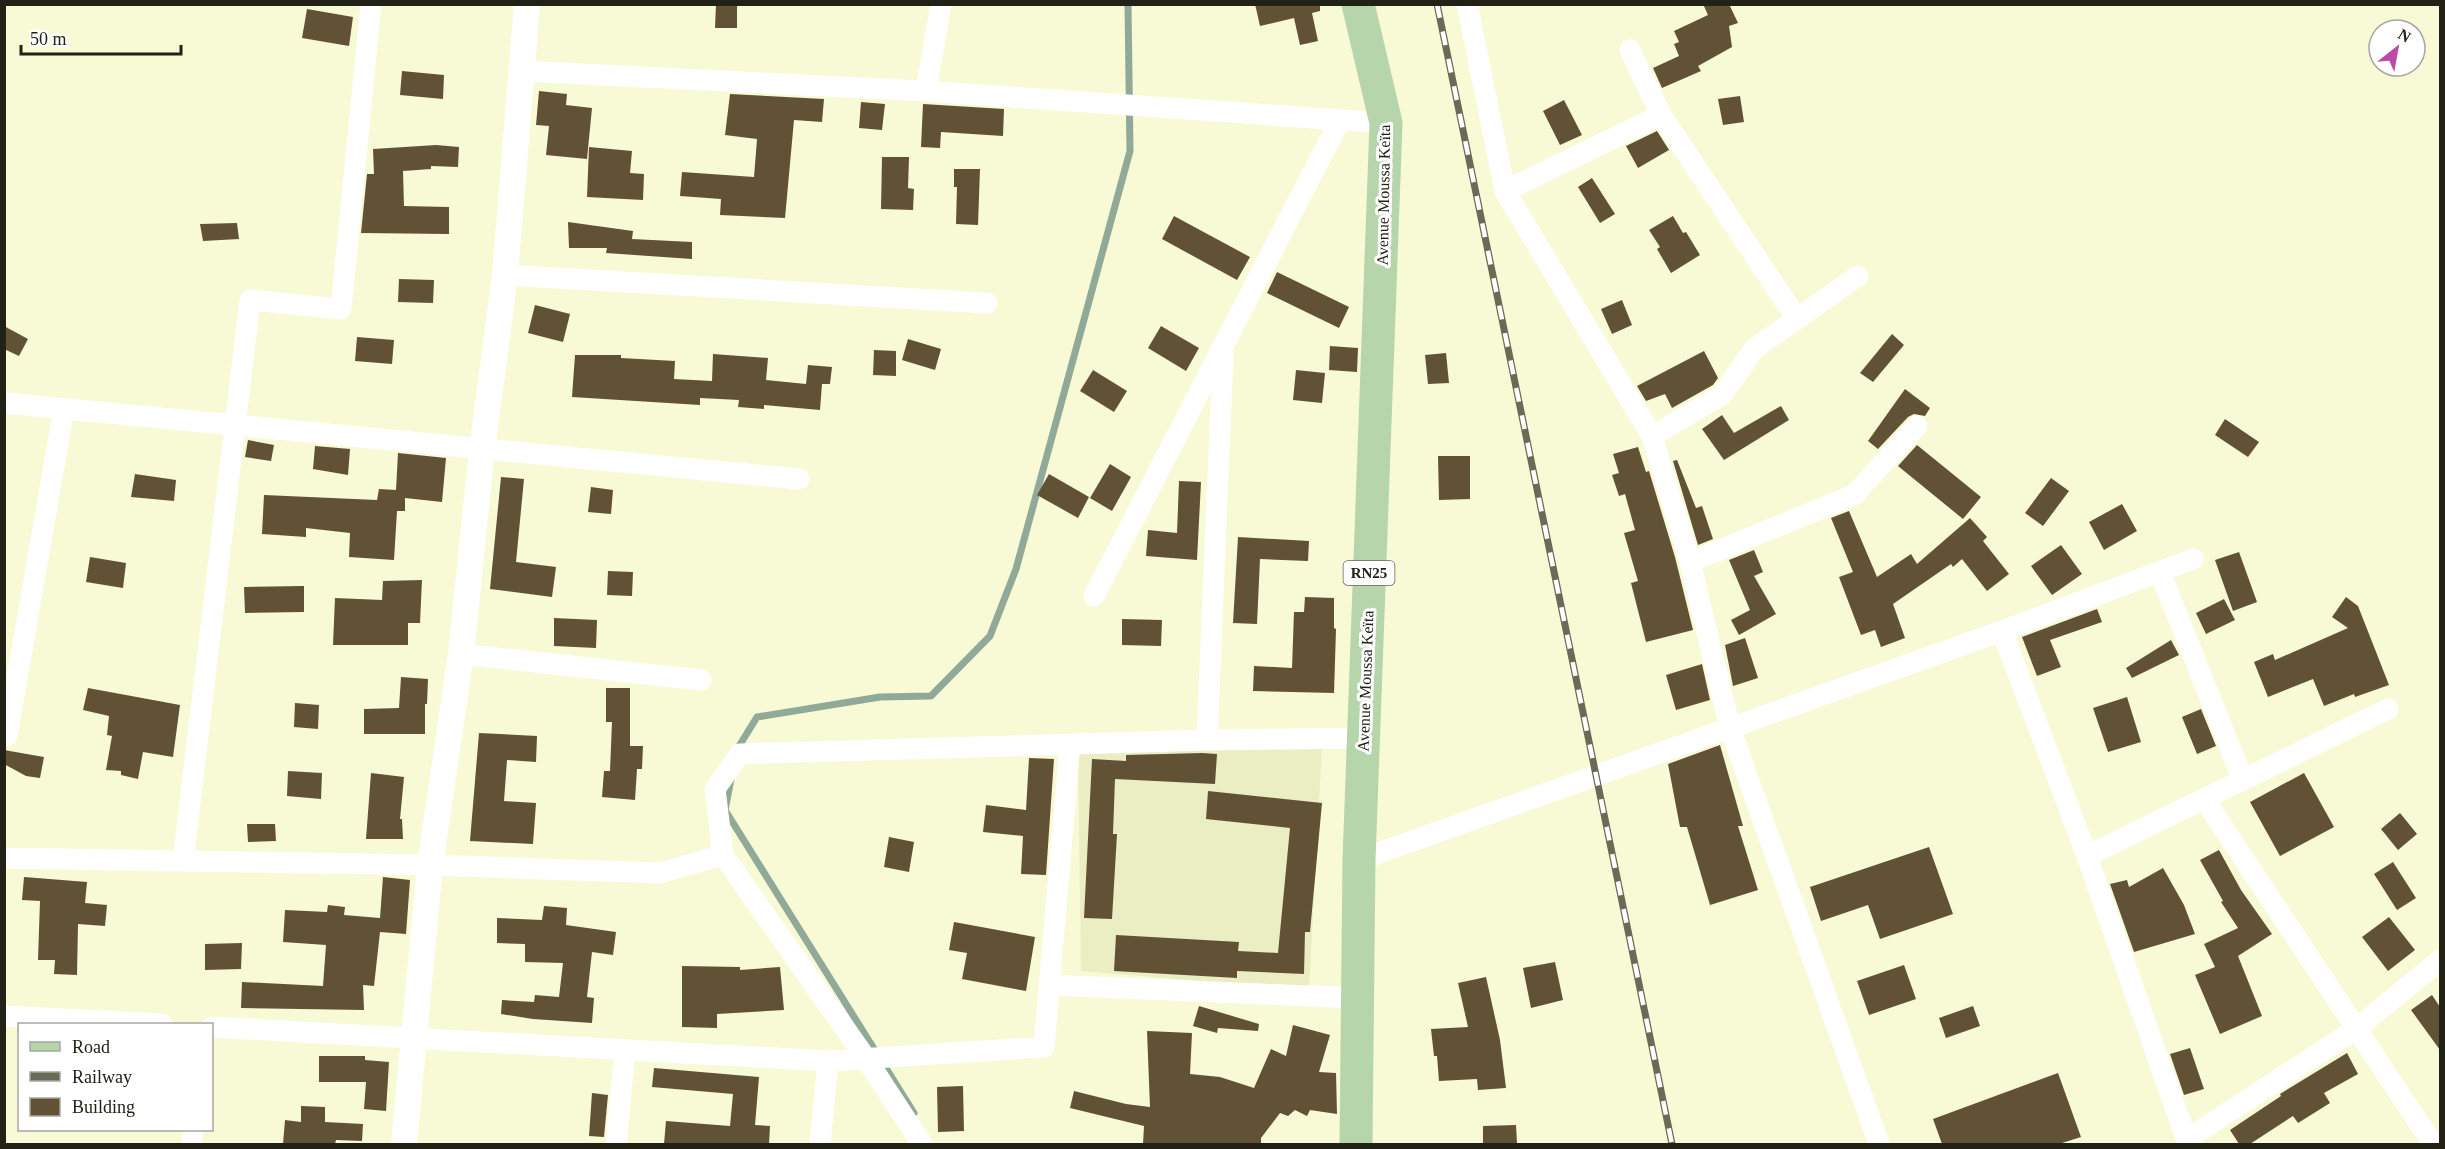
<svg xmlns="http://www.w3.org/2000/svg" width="2445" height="1149" font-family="'Times New Roman',serif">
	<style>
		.built { fill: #ebeec2 }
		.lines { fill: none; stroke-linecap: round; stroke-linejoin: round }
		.stream { stroke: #90a999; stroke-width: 7 }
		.building { fill: #615235 }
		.minor { stroke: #fff; stroke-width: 21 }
		.tertiary { stroke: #fff; stroke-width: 26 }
		.primary { stroke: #b7d5ab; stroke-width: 33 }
		.rail-casing { stroke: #6a6b56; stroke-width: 7 }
		.rail { stroke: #fff; stroke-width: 4.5; stroke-dasharray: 14; stroke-linecap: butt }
		.labels { text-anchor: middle; stroke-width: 6; stroke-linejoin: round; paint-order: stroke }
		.shield { fill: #fff; stroke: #64645b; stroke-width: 1.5 }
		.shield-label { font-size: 15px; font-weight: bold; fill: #212215 }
		.street-label { font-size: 16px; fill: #212215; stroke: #fff }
	</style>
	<rect width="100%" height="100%" fill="#f7fad5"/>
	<path class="built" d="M1322,746L1309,990L1081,971L1078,748Z"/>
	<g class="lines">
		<path class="stream" d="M736,751L757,717L880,697L931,696L990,636L1016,569L1130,151L1128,4
			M731,779L725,810L914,1113"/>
	</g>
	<path class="building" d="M716,4H737V28H715Z
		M1255,4H1320V11L1312,13L1318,41L1300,45L1294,18L1260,26Z
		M1703,4H1729L1738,23L1729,26L1732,47L1698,66L1701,71L1662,88L1653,68L1679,56L1674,44L1679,42L1674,31L1708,15Z
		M307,9L353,17L349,46L302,38Z
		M402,71L444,75L443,99L400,95Z
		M539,91L567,94L566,105L592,108L587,159L546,155L549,126L536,125Z
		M730,94L824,99L822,122L794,120L785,218L720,215L721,199L680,196L682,172L754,177L757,139L725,135Z
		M1740,96L1744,122L1723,125L1718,99Z
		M1564,100L1582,135L1560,145L1543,111Z
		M861,102L885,104L882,130L859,128Z
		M923,104L1004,109L1003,136L941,132L940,148L921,147Z
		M1657,131L1669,150L1638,168L1626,146Z
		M436,145L459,147L458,167L431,166V169L403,171L404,206L449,207V234L361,233L367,174H374L373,149Z
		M589,147L632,151L630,173L644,174L643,200L587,197Z
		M882,157H909L908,188L914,189L913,210L881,209Z
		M954,169H980L978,225L956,224L957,187H954Z
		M1592,178L1615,214L1600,223L1578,187Z
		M1174,216L1250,257L1237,280L1162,239Z
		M1673,216L1683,233L1686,232L1700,255L1671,273L1657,249L1660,247L1649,230Z
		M568,222L633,231L632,239L692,242V259L606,253L607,248H569Z
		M237,223L239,239L203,241L200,224Z
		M1277,272L1349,307L1339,328L1267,293Z
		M399,279L434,280L433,303L398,302Z
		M1622,300L1632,325L1612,334L1601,309Z
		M535,305L570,314L563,342L528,333Z
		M4,326L28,339L19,356L4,349Z
		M1161,326L1199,348L1186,371L1148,348Z
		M1892,334L1904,345L1873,382L1860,373Z
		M357,337L394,340L392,364L355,361Z
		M908,339L941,349L935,370L902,360Z
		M1330,346L1358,348L1357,372L1329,370Z
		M874,350L896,351V376L873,375Z
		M1704,351L1718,378L1713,385L1672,408L1665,394L1646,401L1637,386Z
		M1446,353L1449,383L1428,384L1425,355Z
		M713,354L768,358L766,380L806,384L808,365L832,367L830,384H822L820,410L764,405V409L738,407L739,400L700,398V405L572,397L575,355H621V358L675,361L674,379L712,381Z
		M1093,370L1127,391L1114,412L1080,391Z
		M1296,370L1325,373L1322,403L1293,400Z
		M1905,389L1930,408L1925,416L1914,414L1908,417L1878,449L1868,441Z
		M1781,406L1789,420L1724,460L1702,429L1722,415L1734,433Z
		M2225,419L2259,442L2248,457L2215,435Z
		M248,440L274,445L271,461L245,457Z
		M1917,445L1981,497L1963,519L1898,466Z
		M315,446L350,449L348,475L313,469Z
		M1638,447L1646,472L1649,471L1675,557L1693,630L1646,642L1631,583L1638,581L1624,533L1635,530L1625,494L1619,496L1612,475L1619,473L1613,454Z
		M398,453L446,458L442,502L405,498V511H397L394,560L349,557L350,533L306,528V537L262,534L264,495L377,500L379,489L396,490Z
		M1438,456H1470V499L1439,500Z
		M1677,460L1696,508L1702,506L1713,539L1698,545L1673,461Z
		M1110,464L1131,477L1112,511L1090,498Z
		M135,474L176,480L174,501L131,497Z
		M1049,474L1089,497L1078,518L1037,495Z
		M501,477L524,479L516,562L556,567L552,597L490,589Z
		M2051,478L2069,491L2043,526L2025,513Z
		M1179,481L1201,482L1197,560L1146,556L1148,530L1177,533Z
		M591,487L613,490L611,514L588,512Z
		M2122,504L2137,531L2104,550L2089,522Z
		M1849,511L1877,577L1911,554L1917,564L1970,518L1987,537L1983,541L2009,574L1987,591L1962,559L1953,567L1951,564L1893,604L1905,638L1881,647L1875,630L1861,635L1839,577L1853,572L1831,518Z
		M1238,537L1309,541L1308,561L1260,559L1257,624L1233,623Z
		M2061,545L2082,574L2052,595L2031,566Z
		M1754,550L1763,572L1754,576L1776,614L1739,635L1731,620L1750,610L1729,560Z
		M2239,552L2257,602L2233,611L2215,560Z
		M90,557L126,563L123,588L86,582Z
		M608,571L633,572L632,596L607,595Z
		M422,580L420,623H408V645H333L335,598L382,600L383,581Z
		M304,586V612L245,613L244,587Z
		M1305,597L1334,598V628L1336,629L1334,693L1253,691L1254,666L1292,668L1294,612H1304Z
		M2346,597L2358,606L2389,685L2355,697L2354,694L2324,706L2313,679L2268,697L2254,662L2273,654L2275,660L2348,628L2332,617Z
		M2224,599L2235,620L2206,634L2196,613Z
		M2097,609L2102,622L2050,640L2061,667L2037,676L2022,637Z
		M554,618L597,620L596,648L554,646Z
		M1122,619L1162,620L1161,646L1122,645Z
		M1745,638L1758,678L1733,686L1725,645Z
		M2171,640L2179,655L2132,678L2126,668Z
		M1702,664L1710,700L1676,710L1666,675Z
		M401,677L428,679L427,704H425V734H364V709L399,708Z
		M88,688L180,705L173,757L143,752L138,779L121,775V771L106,770L112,736L107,735L109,716L83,710Z
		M606,688H630V746H643L642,769H637L635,800L602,797L604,771H610L612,722H606Z
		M2127,697L2141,742L2108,752L2093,708Z
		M295,703L319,705L318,729L294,727Z
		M2201,709L2216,746L2197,754L2182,717Z
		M479,733L537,736L536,762L507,760L504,801L536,803L533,844L470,841Z
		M1720,745L1743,826H1738L1758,890L1710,905L1687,827H1680L1668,764Z
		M4,750L44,757L40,778L26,776L4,764Z
		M1202,753L1217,754L1215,784L1115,779L1113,834H1117L1112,919L1084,918L1092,759L1126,761V755Z
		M1029,758L1054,759L1046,875L1021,874L1023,836L983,832L986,805L1026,810Z
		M288,771L322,773L321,799L287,796Z
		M371,773L404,777L400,819H402L403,839H366Z
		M2304,773L2334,827L2280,856L2250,802Z
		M1208,791L1322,803L1310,932H1305L1304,974L1237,971V978L1114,971L1116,935L1239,942L1238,951L1278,953L1290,828L1206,819Z
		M2400,813L2417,834L2398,850L2381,829Z
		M247,824H275L276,841L248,842Z
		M889,837L914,842L909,872L884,867Z
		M1929,847L1953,914L1880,939L1868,905L1821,921L1810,887Z
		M2219,850L2241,890L2272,934L2238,956L2262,1016L2220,1034L2195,975L2215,967L2204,944L2238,928L2221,902L2223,901L2200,860Z
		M2393,862L2416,898L2397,910L2374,874Z
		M2163,868L2184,905L2195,934L2134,952L2110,884L2127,880L2129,887Z
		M24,877L87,882L85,903L107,905L105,926L78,924L77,975L54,974L55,960H38L40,901L22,900Z
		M383,877L410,880L406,934L380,932L374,986L363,985L364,1010L241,1008L242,982L323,986L326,945L283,942L285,910L327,912L328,905L345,907L344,915L380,918Z
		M544,906L567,908L566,925L616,932L613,955L592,952L587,997L594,998L592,1023L533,1019L501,1014L502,1000L534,1002L535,995L559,997L563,963L525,962V944L497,943V918L542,920Z
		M2389,917L2415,950L2388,971L2362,937Z
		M954,922L1035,937L1026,991L962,979L967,953L949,950Z
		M242,943L241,969L205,970V944Z
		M1555,962L1563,1000L1531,1008L1523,968Z
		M1904,965L1916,999L1869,1015L1857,981Z
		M682,966L740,967V970L780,967L784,1010L717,1014V1028L682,1027Z
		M1486,977L1500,1040L1506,1088L1478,1090L1477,1079L1439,1081L1437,1056H1434L1431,1029L1468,1027L1458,983Z
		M2432,995L2440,1007V1050L2411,1010Z
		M1199,1006L1259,1024L1258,1031L1218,1028L1217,1033L1193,1026Z
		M1973,1006L1980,1026L1946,1038L1939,1018Z
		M1293,1025L1330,1035L1319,1072L1336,1073L1337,1114L1310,1110L1307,1116L1295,1110L1288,1116L1280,1113L1261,1138V1144H1143L1144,1126L1070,1108L1074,1091L1126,1104L1150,1107L1147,1031L1192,1033L1190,1074L1220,1077L1254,1088L1271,1049L1286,1056Z
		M2190,1048L2204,1089L2184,1095L2170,1054Z
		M2347,1053L2358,1074L2324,1093L2330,1103L2298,1123L2293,1116L2250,1144H2239L2230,1130L2281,1096L2280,1094Z
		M319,1056H365V1060L389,1062L386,1111L364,1109L366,1082H319Z
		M654,1068L759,1077L755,1125L770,1126L769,1144H664L666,1121L730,1126L733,1094L652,1087Z
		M2058,1073L2081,1137L2059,1144H1942L1933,1119Z
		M963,1086L964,1131L938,1132L937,1087Z
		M592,1093L608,1095L604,1137L589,1136Z
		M301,1106L325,1107V1122L363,1124L362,1141L336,1140L335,1144H283L285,1120L301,1122Z
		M1516,1125L1517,1143L1483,1144V1126Z"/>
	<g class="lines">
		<path class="minor" d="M1467,4L1505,191L1652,436L1690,562L1730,728L1879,1144
			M1630,50L1661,115L1797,319
			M521,71L926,91L1386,123
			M926,91L941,4
			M1505,191L1661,115
			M505,275L987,303
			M4,403L799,479
			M1652,436L1722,395L1754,349L1858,276
			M1690,562L1854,495L1917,426
			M2160,572L2243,780
			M1094,596L1340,120
			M2002,631L2087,856L2188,1144
			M461,654L701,680
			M4,736H7L64,408
			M1207,740L1223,354
			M2204,799L2433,1144
			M2087,856L2388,709
			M4,858L430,865L660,873L723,855
			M1359,860L2002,631L2193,559
			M183,861L250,300L341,309L371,4
			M1050,985L1357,998
			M4,1016L162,1024
			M212,1027L828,1061L1044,1047L1070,744
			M2186,1140L2356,1029L2440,960
			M192,1144L193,1130
			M616,1144L625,1050
			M820,1144L828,1061
			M922,1144L865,1057L723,855L715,789L740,754L1207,740L1363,738"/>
		<path class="tertiary" d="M404,1144L430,865L461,654L482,449L505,275L527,4"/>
		<path class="primary" d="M1356,1144L1359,860L1386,123L1358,4"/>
		<defs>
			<path id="rail" d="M1437,4L1672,1144"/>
		</defs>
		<use href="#rail" class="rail-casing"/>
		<use href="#rail" class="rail"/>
	</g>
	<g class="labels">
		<rect class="shield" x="1343.5" y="561" width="51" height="24" rx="4.5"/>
		<g class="shield-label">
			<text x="1369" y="578">RN25</text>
		</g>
		<g class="street-label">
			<text transform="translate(1383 195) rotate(-89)" y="6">Avenue Moussa Keïta</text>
			<text transform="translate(1365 681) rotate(-88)" y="6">Avenue Moussa Keïta</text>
		</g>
	</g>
	<rect width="2445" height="1149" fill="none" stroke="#212215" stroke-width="12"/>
	<rect x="18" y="1023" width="195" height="108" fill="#ffffff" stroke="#a6a7a1" stroke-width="1.5"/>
	<rect x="30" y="1042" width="30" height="9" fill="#b7d5ab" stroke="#a6a7a1" stroke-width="1.5"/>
	<text x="72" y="1053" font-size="18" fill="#212215">Road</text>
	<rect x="30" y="1072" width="30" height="9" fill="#6a6b56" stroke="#a6a7a1" stroke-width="1.5"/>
	<text x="72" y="1083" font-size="18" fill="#212215">Railway</text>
	<rect x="30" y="1098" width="30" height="18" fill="#615235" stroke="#a6a7a1" stroke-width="1.5"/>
	<text x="72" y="1113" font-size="18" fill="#212215">Building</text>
	<g transform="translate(2397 48) rotate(31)"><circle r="28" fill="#ffffff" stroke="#a6a7a1" stroke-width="1.5"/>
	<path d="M0-4.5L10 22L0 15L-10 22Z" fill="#ba4ba9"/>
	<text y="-9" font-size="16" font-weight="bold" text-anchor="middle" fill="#212215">N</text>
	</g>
	<path d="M21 45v9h160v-9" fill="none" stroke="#212215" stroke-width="3"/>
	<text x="30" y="45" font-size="18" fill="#212215" stroke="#ffffff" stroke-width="4.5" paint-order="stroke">50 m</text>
</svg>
